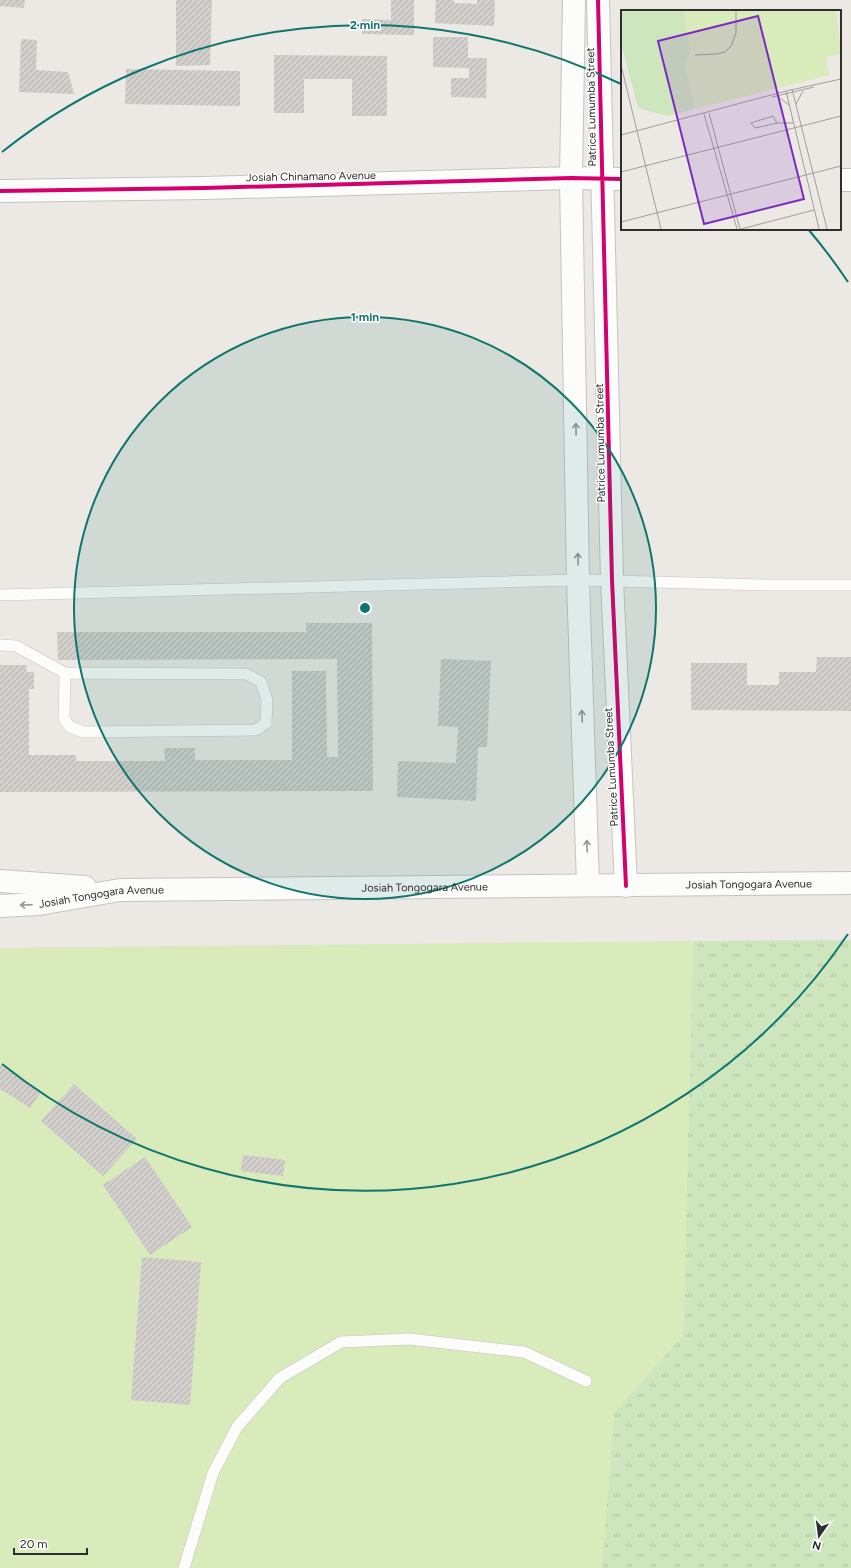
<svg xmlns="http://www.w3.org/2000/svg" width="851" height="1568" font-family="Figtree,sans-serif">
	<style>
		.grass { fill: url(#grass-tufts) }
		.pitch { fill: #d9eabb }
		.building { fill: url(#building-hatch) }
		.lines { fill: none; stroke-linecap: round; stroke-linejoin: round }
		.service-casing { stroke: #c5c4c5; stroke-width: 12 }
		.minor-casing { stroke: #c5c4c5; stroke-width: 24 }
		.secondary-casing { stroke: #c5c4c5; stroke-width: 24 }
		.service { stroke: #fcfcfb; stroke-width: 11 }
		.minor { stroke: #fcfcfb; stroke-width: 22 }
		.secondary { stroke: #fcfcfb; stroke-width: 22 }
		.cycleway-casing { stroke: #fff; stroke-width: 6 }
		.cycleway { stroke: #d6006c; stroke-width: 4 }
		.oneway { stroke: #959594 }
		.ring { fill: none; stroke: #0f766e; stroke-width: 2 }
		.labels { text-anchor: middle; stroke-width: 3; stroke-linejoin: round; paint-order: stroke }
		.street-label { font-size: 11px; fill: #2e2e2e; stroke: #fff }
		.inset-road { fill: none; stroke: #a09e9b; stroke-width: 1 }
		.view { fill: #7b2cbf; fill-opacity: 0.15; stroke: #7b2cbf; stroke-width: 2 }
		.inset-edge { fill: none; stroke: #2e2e2e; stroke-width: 2 }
		.centre { fill: #0f766e; stroke: #fff; stroke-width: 2 }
		.ring-label { font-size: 12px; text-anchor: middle; font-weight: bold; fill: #0f766e; stroke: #fff; stroke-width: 3; stroke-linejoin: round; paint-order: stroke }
	</style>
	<defs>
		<pattern id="grass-tufts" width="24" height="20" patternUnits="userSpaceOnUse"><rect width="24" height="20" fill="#cee6be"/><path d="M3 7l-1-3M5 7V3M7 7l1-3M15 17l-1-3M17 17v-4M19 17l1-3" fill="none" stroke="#b1c6a4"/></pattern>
		<pattern id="building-hatch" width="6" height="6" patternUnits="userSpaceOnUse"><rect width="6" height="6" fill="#d1cecb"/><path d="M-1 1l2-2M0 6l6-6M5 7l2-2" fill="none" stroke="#b4b1af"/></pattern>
	</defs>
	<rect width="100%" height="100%" fill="#ece8e4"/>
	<path class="grass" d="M851,940V1568H602L614,1413L683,1335L693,941Z"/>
	<path class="pitch" d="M693,941L683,1335L614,1413L602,1568H0V948Z"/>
	<path class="building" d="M0,0H25L24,8L0,6Z
		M176,0H212L210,65L176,66Z
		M391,0H414V35L362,34V19L391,20Z
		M436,0H454V3L477,4V0H495L494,26L435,23Z
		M433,37H468V58H487L486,98L451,97V78H469V68L433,67Z
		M21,39L37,40L36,70L68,72L74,94L19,92Z
		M274,55L387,56V116H352V79H304V113H274Z
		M126,69L240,71V106L125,104Z
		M306,623H372L373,791L0,792V665H27L26,672H34V689H29V755H76V761H165L164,748H195V760H292V671H326L327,757H338L337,659L58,660L57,632H306Z
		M817,657H851V711L691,710V663H747V685H779V672H816Z
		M441,659L491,661L487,747H478L476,801L397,797L398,761L456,763L458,727L438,726Z
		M0,1065L41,1092L30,1108L0,1089Z
		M74,1084L137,1139L103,1176L41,1121Z
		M243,1155L285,1160L283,1176L241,1171Z
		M145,1157L192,1227L150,1255L103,1185Z
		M142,1257L201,1262L190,1405L131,1400Z"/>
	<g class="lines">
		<defs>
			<path id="service" d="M0,595L578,580L768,585H851
				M0,645L16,646L65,673L246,674L261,682L267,700L266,723L256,730L83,732L70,727L64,719L65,673
				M184,1568L213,1473L237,1427L280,1378L341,1342L409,1339L524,1352L586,1381"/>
			<path id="minor" d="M574,0L571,178L578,580L588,885
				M598,0L612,580L626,886
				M840,180H851
				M0,191L204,188L571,178L622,179"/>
			<g id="secondary">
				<path d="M0,881L85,887"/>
				<path id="s1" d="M0,906L39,904L120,890L851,883"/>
			</g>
		</defs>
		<use href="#service" class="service-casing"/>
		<use href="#minor" class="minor-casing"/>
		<use href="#secondary" class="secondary-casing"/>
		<use href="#service" class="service"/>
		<use href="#minor" class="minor"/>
		<use href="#secondary" class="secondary"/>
		<defs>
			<path id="cycleway" d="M598,0L612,580L626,886
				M0,191L204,188L571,178L622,179"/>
		</defs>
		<use href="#cycleway" class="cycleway-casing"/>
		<use href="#cycleway" class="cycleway"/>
	</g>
	<defs><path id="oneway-shaft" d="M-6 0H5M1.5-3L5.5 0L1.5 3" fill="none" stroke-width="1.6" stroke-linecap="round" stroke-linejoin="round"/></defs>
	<g class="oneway">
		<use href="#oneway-shaft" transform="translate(576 429) rotate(-91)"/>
		<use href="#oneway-shaft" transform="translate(578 559) rotate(-91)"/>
		<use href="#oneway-shaft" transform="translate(582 716) rotate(-92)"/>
		<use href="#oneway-shaft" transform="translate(587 846) rotate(-92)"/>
		<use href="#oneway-shaft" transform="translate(26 905) rotate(178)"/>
	</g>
	<circle cx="365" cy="608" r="291" fill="#0f766e" fill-opacity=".12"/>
	<g class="ring">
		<circle cx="365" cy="608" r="291"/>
		<path d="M848 934A583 583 0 0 1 2 1064M2 152A583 583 0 0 1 621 84M808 229A583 583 0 0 1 848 282"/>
	</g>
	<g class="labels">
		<g class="street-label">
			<text transform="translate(591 107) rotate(-91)" y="4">Patrice Lumumba Street</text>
			<text transform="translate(311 176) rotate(-1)" y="4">Josiah Chinamano Avenue</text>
			<text transform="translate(600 443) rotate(-91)" y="4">Patrice Lumumba Street</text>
			<text transform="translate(611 767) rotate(-93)" y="4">Patrice Lumumba Street</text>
			<text dy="4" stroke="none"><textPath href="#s1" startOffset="750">Josiah Tongogara Avenue</textPath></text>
			<text dy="4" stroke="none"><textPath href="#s1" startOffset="426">Josiah Tongogara Avenue</textPath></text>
			<text dy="4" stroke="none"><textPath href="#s1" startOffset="102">Josiah Tongogara Avenue</textPath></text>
		</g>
	</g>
	<g transform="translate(621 10)">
		<rect width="220" height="220" fill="#ece8e4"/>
		<path d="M0,1H63L69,42L64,53L74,99L46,106L17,98L0,33Z" fill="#cee6be"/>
		<path d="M63,1H215L220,44L205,47L208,65L74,99L64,53L69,42Z" fill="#d9eabb"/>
		<path class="inset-road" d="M74,45L96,44L104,42L110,36L115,23V1M0,55L40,219M171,79L206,219M165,81L198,219M156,86L168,95M151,87L193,77M175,94L182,81M88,103L119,219M83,104L116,219M156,113L152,106L130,113L134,118L156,113H173M0,125L165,81L220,69M0,162L220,106M0,212L220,156M120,219L193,200"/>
		<path class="view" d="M137,6L183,189L83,214L37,31Z"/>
		<rect width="220" height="220" class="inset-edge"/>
	</g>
	<circle cx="365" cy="608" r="6" class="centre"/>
	<g class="ring-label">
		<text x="365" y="29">2 min</text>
		<text x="365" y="321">1 min</text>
	</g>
	<g transform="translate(819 1536) rotate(194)" stroke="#ffffff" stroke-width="3" paint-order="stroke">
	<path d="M0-3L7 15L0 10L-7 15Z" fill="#2e2e2e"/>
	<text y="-6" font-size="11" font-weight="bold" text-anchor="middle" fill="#2e2e2e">N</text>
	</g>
	<path d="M14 1548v6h73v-6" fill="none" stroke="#2e2e2e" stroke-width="2"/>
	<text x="20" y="1548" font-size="12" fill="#2e2e2e" stroke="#ffffff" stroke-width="3" paint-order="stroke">20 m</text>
</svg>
